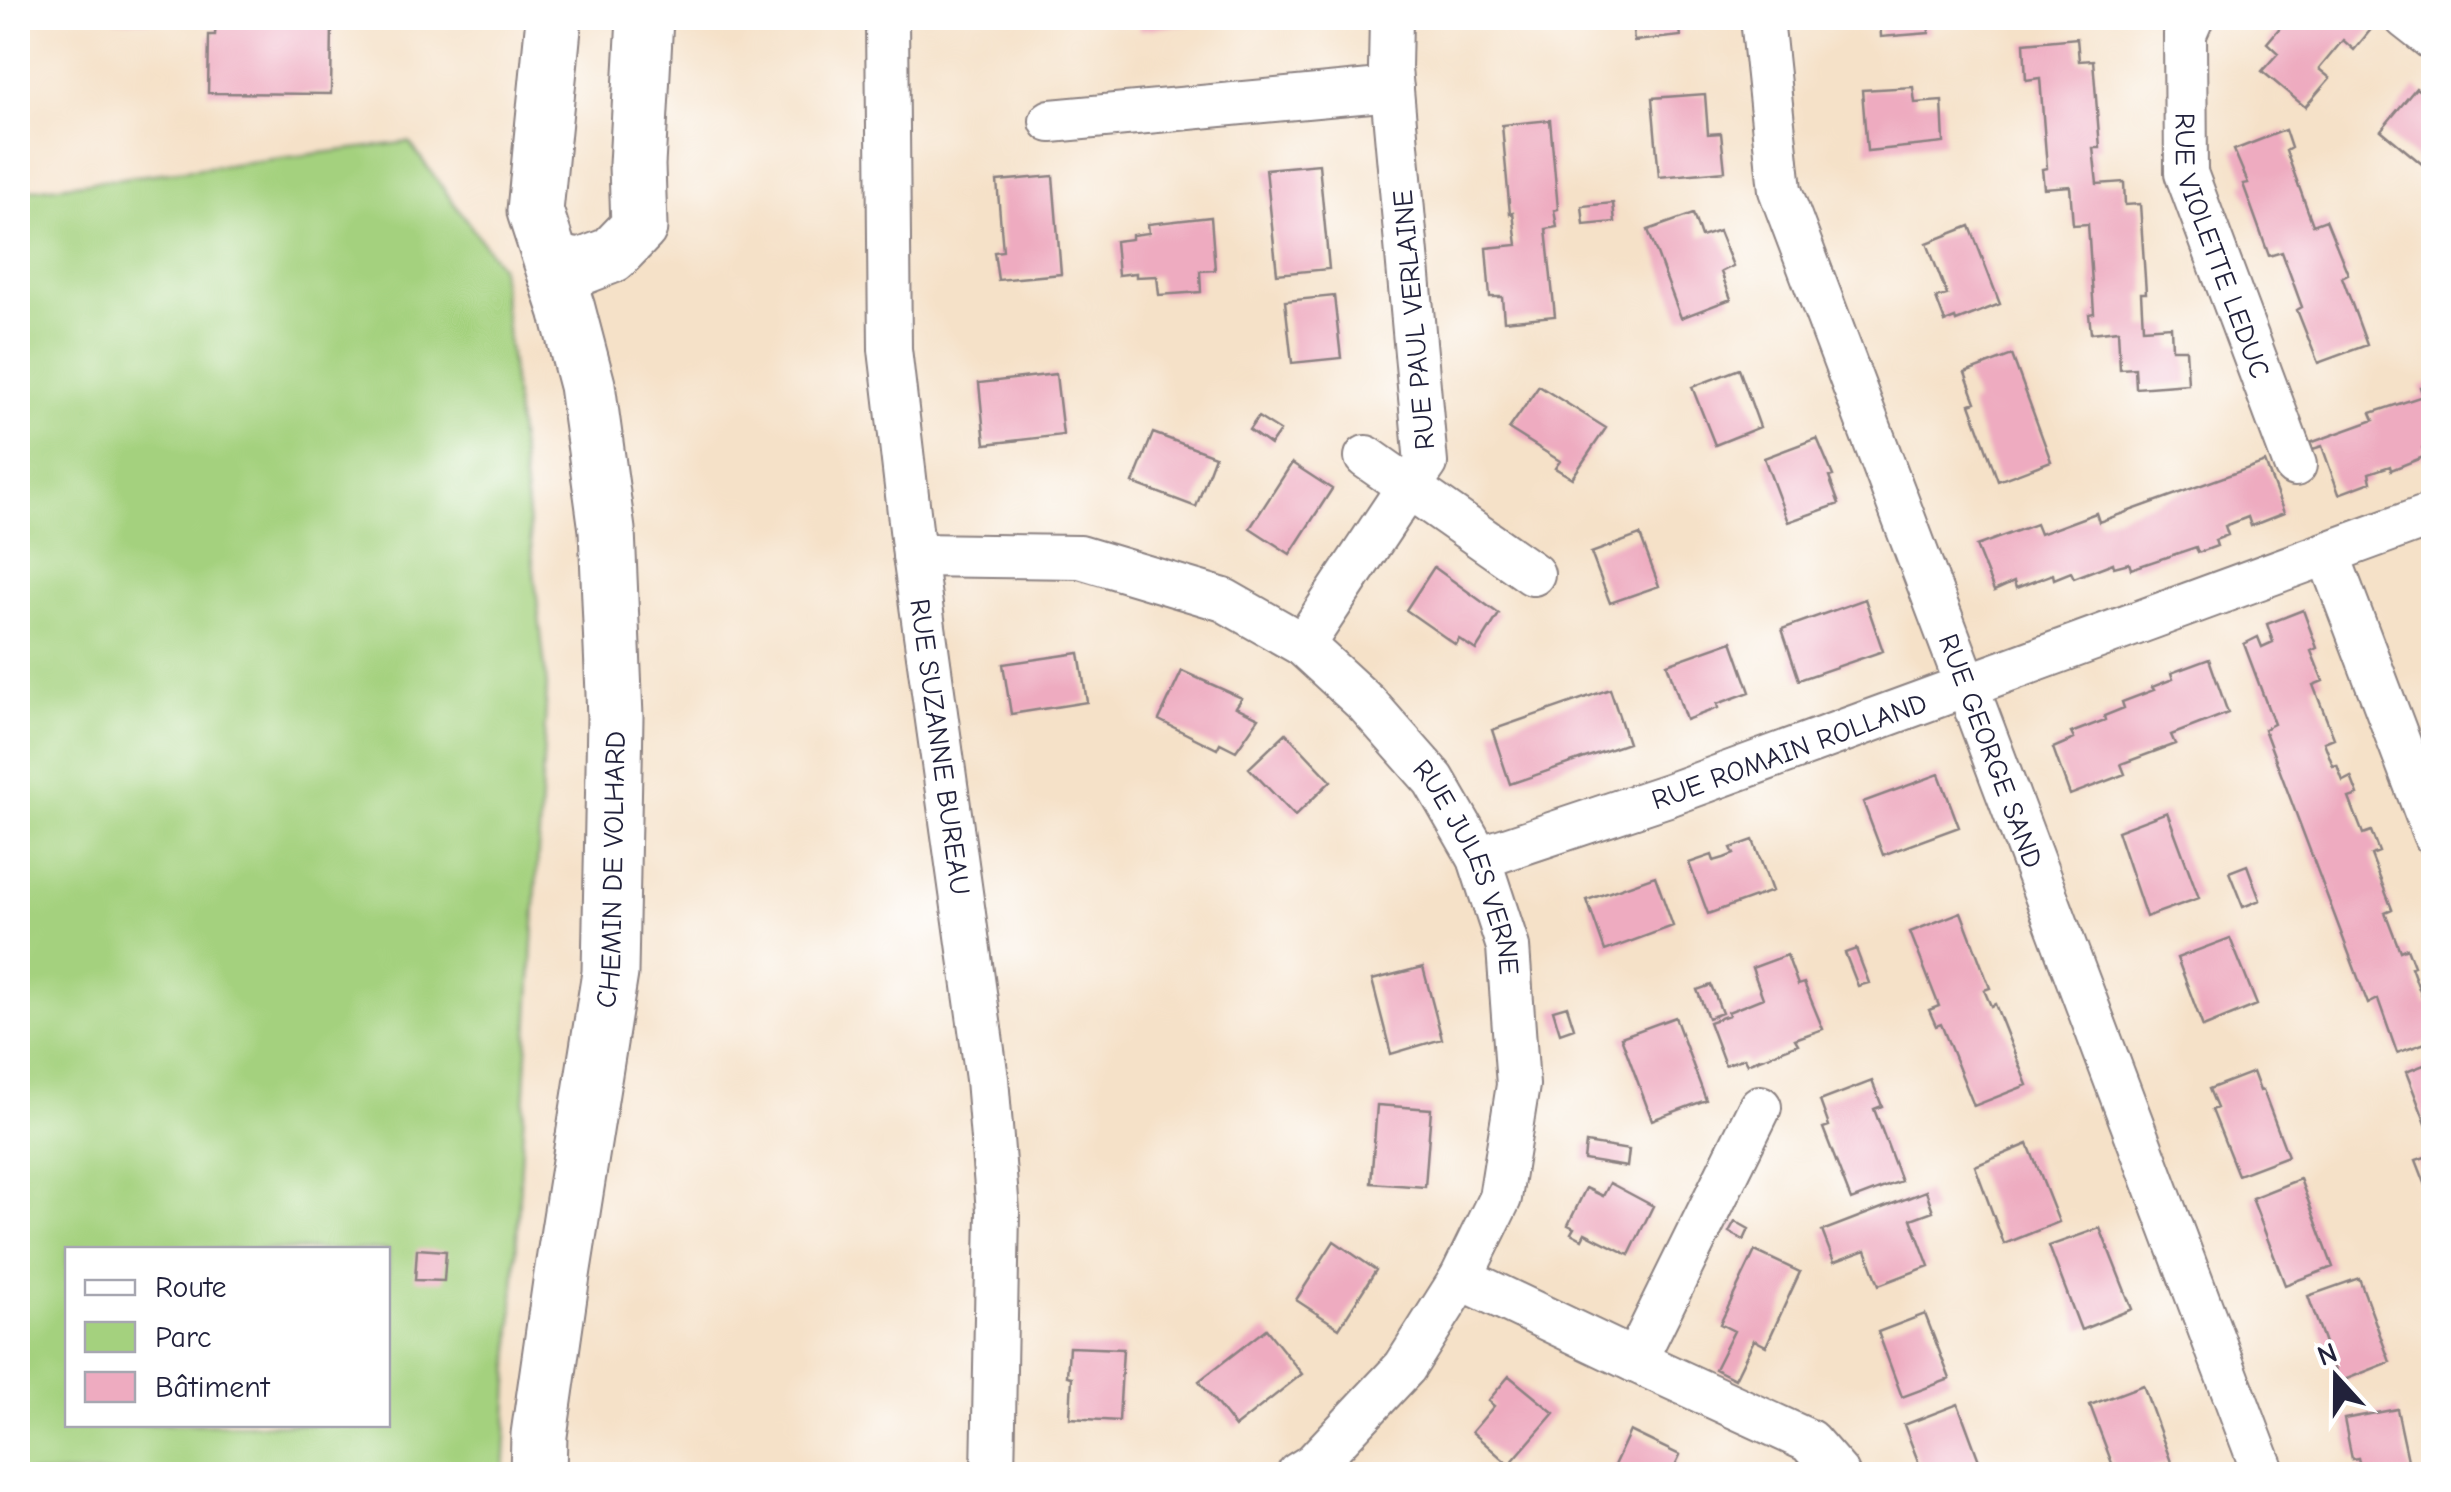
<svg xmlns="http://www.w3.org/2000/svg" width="2451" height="1492" font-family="'Comic Neue',sans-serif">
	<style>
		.green { fill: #a4d17e; stroke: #637a5c; stroke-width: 2.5; fill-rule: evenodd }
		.building { fill: #eeabc0 }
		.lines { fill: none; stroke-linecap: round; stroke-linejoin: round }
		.street-casing { stroke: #8c8282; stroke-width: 46 }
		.secondary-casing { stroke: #8c8282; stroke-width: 59 }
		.street { stroke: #fff; stroke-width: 42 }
		.secondary { stroke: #fff; stroke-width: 55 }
		.labels { text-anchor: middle; stroke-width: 8; stroke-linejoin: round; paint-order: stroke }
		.street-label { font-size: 28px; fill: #22223b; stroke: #fff }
	</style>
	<rect width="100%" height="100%" fill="#fff"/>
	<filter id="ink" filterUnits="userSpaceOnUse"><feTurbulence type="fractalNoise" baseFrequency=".01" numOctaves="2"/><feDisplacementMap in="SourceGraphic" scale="20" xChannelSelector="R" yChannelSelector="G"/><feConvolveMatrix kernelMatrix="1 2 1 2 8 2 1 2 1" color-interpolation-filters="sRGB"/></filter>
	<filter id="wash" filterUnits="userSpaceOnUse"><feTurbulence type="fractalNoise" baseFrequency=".0048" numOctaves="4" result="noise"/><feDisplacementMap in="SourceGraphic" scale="40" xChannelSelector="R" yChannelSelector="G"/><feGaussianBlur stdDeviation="2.25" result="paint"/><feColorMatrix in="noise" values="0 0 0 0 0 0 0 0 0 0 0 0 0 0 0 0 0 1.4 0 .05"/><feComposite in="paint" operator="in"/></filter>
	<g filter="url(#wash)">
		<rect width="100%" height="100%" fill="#f5e1c8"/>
		<path class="green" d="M409,142L500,266L547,687L504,1474H18V191ZM68,1250H388V1424H68Z"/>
		<g id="blocks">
			<path class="building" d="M115,18H318V23H332L331,94L208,93L209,35H215L216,22L115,21Z
				M1114,18H1192V24L1140,30L1139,23L1115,25Z
				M1464,18H1515L1514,24L1464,21Z
				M1632,18H1678L1681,36L1634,41Z
				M1880,18H1928L1929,33L1881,37Z
				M2288,18H2374L2378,21L2354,50L2343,40L2319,69L2330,78L2305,107L2262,71L2278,53L2267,43Z
				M2077,38L2079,61L2093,60L2100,148H2093L2097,184L2124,182L2125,205L2140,204L2146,293H2141L2143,328L2171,326L2172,349H2186L2188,384L2136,388L2135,368L2120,369L2118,330L2091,333L2089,314L2094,313L2088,224L2073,225L2070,186L2044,188L2042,169L2047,168L2040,78L2026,80L2024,43Z
				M1913,87L1915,103L1942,101L1944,143L1867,151L1862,90Z
				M2416,88L2434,102V174L2381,130Z
				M1705,94L1708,134L1721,133L1725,171L1659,177L1652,98Z
				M1550,120L1558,209L1554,210L1557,227L1546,229L1555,316L1504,321L1502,297H1490L1486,248L1517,245L1513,213L1510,214L1502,125Z
				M2285,130L2291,148L2286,151L2313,225L2326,220L2348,274L2342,277L2367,345L2318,363L2297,310L2302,307L2282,252L2269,256L2243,184L2248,183L2234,150Z
				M1319,164L1329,269L1277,274L1266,169Z
				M1053,176L1061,274L998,280L994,252L1003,251L997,181Z
				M1613,203L1615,222L1584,225L1582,206Z
				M1693,214L1701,237L1719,231L1733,266L1721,272L1731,299L1681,318L1648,230Z
				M1211,217L1215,270L1200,271L1201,292L1159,295L1157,276L1136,277V273L1118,275L1115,241L1132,239V235L1149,233L1148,224Z
				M1970,226L2000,304L1956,321L1955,318L1945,322L1936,298L1947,295L1927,243Z
				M1334,296L1341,358L1292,363L1285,301Z
				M2012,355L2051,461L1998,481L1970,404L1976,402L1965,373Z
				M1739,369L1760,427L1715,445L1692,387Z
				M1056,374L1063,435L985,444L979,383Z
				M2434,382V444L2423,448L2426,456L2391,470L2390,466L2369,473L2371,482L2339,494L2322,446L2313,449L2310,443L2374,420L2371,413L2423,396L2420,387Z
				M1539,386L1606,428L1572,478L1555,468L1560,461L1509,429Z
				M1258,417L1280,431L1270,445L1249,430Z
				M1153,433L1215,456L1196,507L1133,483Z
				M1817,438L1833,476L1829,477L1839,504L1788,522L1764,458Z
				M2265,462L2284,513L2251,526L2248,517L2225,526L2228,535L2215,540L2217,546L2198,553L2196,547L2131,569L2129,563L2114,567L2113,563L2074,578L2071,572L2054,579L2053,574L2016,588L2014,582L1994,591L1976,546L2036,524L2040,534L2096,513L2099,522Z
				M1292,463L1332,489L1290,554L1250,528Z
				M1640,535L1659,586L1610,603L1591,553Z
				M1434,567L1499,614L1476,650L1459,639L1456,645L1406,610Z
				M1865,599L1883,651L1799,680L1782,629Z
				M2303,610L2317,648L2311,651L2323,681L2313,685L2334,738L2324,742L2333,766L2337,765L2343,781L2351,777L2358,795L2349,798L2363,834L2371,831L2379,852L2371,855L2392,909L2385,912L2400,951L2407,948L2414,966L2411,967L2425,1005L2434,1002V1040L2397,1053L2378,999L2368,1004L2264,729L2274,724L2244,644L2258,637L2262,647L2273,642L2267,624Z
				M1732,641L1750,692L1717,704L1718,708L1686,720L1667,664Z
				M1079,653L1087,702L1011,714L1003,664Z
				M2209,659L2228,713L2171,735L2175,744L2121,764L2125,774L2070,795L2053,748L2074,739L2071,733L2105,720L2104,716L2124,708L2122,702L2154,690L2152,687L2173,679L2171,673Z
				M1182,671L1242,698L1236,707L1259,718L1236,751L1220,743L1217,749L1159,720Z
				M1610,689L1628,743L1510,784L1492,730Z
				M1286,733L1331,781L1295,816L1249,768Z
				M1939,774L1959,827L1883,855L1863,802Z
				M2167,812L2199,898L2146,917L2117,831Z
				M1753,840L1772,891L1708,914L1689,863L1712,855L1714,861L1724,858L1734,854L1731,848Z
				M2247,865L2260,900L2243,907L2229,872Z
				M1655,876L1673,926L1605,951L1587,900Z
				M1961,912L1990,988L1984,990L1991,1006L1995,1004L2027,1085L1974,1106L1941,1024L1936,1026L1929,1010L1939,1006L1910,932Z
				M2230,938L2257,1005L2203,1027L2177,958Z
				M1856,949L1869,983L1858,986L1845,953Z
				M1787,955L1798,985L1804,983L1823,1029L1795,1039L1798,1044L1747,1064L1744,1058L1725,1065L1709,1022L1729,1015L1728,1012L1763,998L1752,968Z
				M1423,967L1442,1039L1391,1054L1372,980Z
				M1711,985L1722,1013L1708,1018L1697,990Z
				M1567,1006L1574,1028L1560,1033L1553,1010Z
				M1675,1017L1706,1100L1652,1120L1621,1037Z
				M2434,1061V1142H2433L2406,1072Z
				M2253,1072L2260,1091L2263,1090L2288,1156L2238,1175L2212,1110L2217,1108L2209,1089Z
				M1872,1081L1882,1106L1874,1109L1901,1181L1851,1200L1823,1128L1829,1126L1820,1101Z
				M1377,1105L1431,1109L1425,1187L1371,1183Z
				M1586,1143L1629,1150L1627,1167L1584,1160Z
				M2028,1144L2059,1222L2004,1244L1975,1166Z
				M2434,1154V1194L2430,1196L2416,1160Z
				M2300,1179L2333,1267L2285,1285L2252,1198Z
				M1610,1183L1653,1206L1629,1255L1585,1233L1582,1239L1571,1233L1574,1228L1568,1225L1586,1188L1603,1196Z
				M1926,1191L1933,1211L1911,1219L1929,1266L1879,1285L1866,1250L1834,1262L1822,1231Z
				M1735,1221L1749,1229L1744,1240L1729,1232Z
				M2100,1228L2132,1309L2081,1330L2049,1246Z
				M1334,1241L1376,1270L1339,1328L1296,1300Z
				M417,1249L446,1251L444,1281L415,1280Z
				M1755,1251L1800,1272L1766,1346L1754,1340L1735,1379L1715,1369L1734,1331L1720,1324Z
				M2359,1278L2390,1362L2339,1382L2308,1296Z
				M1925,1314L1950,1379L1902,1397L1878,1332Z
				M1266,1329L1302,1374L1235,1427L1199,1381Z
				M1069,1347L1123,1349L1119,1421L1070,1418L1072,1377L1067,1376Z
				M1509,1376L1554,1413L1509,1465L1472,1432L1494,1406L1488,1401Z
				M2143,1385L2171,1462L2136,1474H2116L2090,1405Z
				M1958,1404L1984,1474H1923L1904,1425Z
				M2397,1409L2411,1474H2351L2361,1470L2358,1458L2352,1459L2344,1419Z
				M1630,1431L1680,1455L1671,1474H1610Z"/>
		</g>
	</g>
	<g filter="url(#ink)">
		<use href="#blocks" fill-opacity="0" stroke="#8c8282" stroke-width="2.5"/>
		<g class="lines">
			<defs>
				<g id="street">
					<path id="s1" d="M887,18L890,349L914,555L987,1079L998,1211L993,1474"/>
					<path id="s2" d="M1762,18L1780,190L2264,1474"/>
					<path id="s3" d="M2192,18L2185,34L2186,173L2295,465"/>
					<path d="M2406,18L2434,40"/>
					<path d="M1051,121L1392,89"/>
					<path d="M1366,457L1533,574"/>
					<path d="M2328,554L2434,834"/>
					<path id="s4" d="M914,555L1080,557L1224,600L1303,645L1367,704L1434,780L1479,858L1508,947L1518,1085L1500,1198L1461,1278L1405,1367L1314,1464L1298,1474"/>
					<path d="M1303,645L1396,505L1426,463L1390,68L1391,18"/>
					<path id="s5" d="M1479,858L1671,794L2434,514"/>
					<path d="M1461,1278L1635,1361L1809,1441L1838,1474"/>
					<path d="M1635,1361L1760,1107"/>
				</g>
				<g id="secondary">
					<path d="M553,263L581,267L612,255L639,227L637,165L645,18"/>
					<path id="s6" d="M538,1474L539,1435L562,1275L610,973L615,717L607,530L587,385L567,309L535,211L554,18"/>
				</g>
			</defs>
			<use href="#street" class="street-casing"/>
			<use href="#secondary" class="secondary-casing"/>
			<use href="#street" class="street"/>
			<use href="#secondary" class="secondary"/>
		</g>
	</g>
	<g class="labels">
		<g class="street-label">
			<text dy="10" stroke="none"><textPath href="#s3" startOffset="235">RUE VIOLETTE LEDUC</textPath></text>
			<text transform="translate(1413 320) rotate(-95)" y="10">RUE PAUL VERLAINE</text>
			<text dy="10" stroke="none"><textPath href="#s1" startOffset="732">RUE SUZANNE BUREAU</textPath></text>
			<text dy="10" stroke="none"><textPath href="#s5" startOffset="328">RUE ROMAIN ROLLAND</textPath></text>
			<text dy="10" stroke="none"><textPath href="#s2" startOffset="772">RUE GEORGE SAND</textPath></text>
			<text dy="10" stroke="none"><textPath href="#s6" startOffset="610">CHEMIN DE VOLHARD</textPath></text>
			<text dy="10" stroke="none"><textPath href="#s4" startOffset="690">RUE JULES VERNE</textPath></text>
		</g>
	</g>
	<rect width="2451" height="1492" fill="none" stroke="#fff" stroke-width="60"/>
	<rect x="65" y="1247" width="325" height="180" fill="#ffffff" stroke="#a7a7b1" stroke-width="2.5"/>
	<rect x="85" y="1280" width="50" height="15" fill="#ffffff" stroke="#a7a7b1" stroke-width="2.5"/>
	<text x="155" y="1297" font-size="30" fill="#22223b">Route</text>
	<rect x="85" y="1322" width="50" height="30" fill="#a4d17e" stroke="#a7a7b1" stroke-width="2.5"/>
	<text x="155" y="1347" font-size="30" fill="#22223b">Parc</text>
	<rect x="85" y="1372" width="50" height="30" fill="#eeabc0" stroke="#a7a7b1" stroke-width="2.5"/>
	<text x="155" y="1397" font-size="30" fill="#22223b">Bâtiment</text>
	<g transform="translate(2336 1377) rotate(339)" stroke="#ffffff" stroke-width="8" paint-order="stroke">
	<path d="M0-8L18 38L0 25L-18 38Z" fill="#22223b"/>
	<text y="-15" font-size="28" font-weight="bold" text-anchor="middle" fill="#22223b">N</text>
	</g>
</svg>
